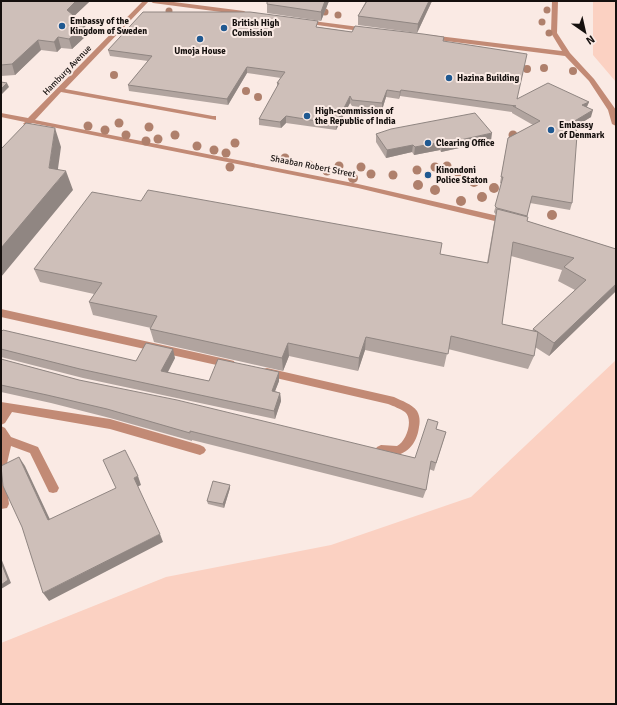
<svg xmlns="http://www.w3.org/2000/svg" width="617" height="705" font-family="Signika,sans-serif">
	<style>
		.green { fill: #fbd1c2 }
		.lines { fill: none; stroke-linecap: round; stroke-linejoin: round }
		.minor { fill: #c28a75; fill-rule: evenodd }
		.tree { fill: #af806c }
		.wall { fill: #b1a49f; fill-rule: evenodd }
		.shaded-wall { fill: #908682 }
		.building { fill: #cebfb9; stroke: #908682; fill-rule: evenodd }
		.poi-dot { fill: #205991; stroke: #faeae4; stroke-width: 1.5 }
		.labels { text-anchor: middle; stroke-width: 4; stroke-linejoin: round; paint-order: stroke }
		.far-poi-label { font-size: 9px; font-weight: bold; fill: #15100e; stroke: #faeae4; text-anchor: start }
		.far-street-label { font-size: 9px; fill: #15100e; stroke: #faeae4 }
	</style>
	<rect width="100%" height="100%" fill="#faeae4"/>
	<path class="green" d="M593,1H616V82L593,55Z
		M616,360V704H1V643L166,577L331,545L471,497Z"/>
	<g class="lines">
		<path class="minor" d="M143,1H149L65,89L213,116H216V120L61,92L35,120L358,184L507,218L511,221L507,224L358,188L32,123L27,126L23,124L25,122L1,117V113L28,118Z
			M150,1H166L244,11L247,13L244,15L153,3Z
			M552,1H558L557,33L570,53L594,79L616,110V126L612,124L608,110L589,81L565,56L430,39L427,37L430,35L562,51L551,33Z
			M305,20L367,28L370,30L367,32L303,23V21Z
			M1,309L230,360L234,361L235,364L234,367L230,368L1,317Z
			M267,368L394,397C402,401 412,404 417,411C420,416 420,422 419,427C416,450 399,461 377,453L375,450L377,447L381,445L397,446C406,442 414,420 405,412C401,409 393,406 388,404L263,375L262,372L263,369Z
			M1,402L110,419L200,445L204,447L206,450L204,453L200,455L110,429L12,412L5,423L1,425Z
			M1,426L5,428L11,437L38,447L59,488L57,492L53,493L49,492L30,453L11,446L5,472L9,504L7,508L1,509Z"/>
	</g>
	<g class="tree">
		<circle cx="547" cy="10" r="3.5"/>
		<circle cx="169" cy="11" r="3.5"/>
		<circle cx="325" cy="12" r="3.5"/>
		<circle cx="338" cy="15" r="3.5"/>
		<circle cx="542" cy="22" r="3.5"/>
		<circle cx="549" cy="33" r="3.5"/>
		<circle cx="544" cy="68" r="4"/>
		<circle cx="527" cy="69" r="4"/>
		<circle cx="573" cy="71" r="4"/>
		<circle cx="114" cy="75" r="4"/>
		<circle cx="246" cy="91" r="4"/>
		<circle cx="258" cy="97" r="4"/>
		<circle cx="119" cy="123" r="4.5"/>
		<circle cx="88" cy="126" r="4.5"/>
		<circle cx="149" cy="127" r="4.5"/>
		<circle cx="105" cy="130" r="4.5"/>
		<circle cx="126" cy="135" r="4.5"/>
		<circle cx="175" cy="135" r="4.5"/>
		<circle cx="513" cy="135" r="4.5"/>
		<circle cx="158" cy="139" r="4.5"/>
		<circle cx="146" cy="141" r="4.5"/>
		<circle cx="235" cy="143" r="4.5"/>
		<circle cx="197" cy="146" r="4.5"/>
		<circle cx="214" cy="150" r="4.5"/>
		<circle cx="226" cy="153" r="4.5"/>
		<circle cx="285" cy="158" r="4.5"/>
		<circle cx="309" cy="165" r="4.5"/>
		<circle cx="339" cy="166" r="4.5"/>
		<circle cx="447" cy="166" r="4.5"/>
		<circle cx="230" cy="167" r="4.5"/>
		<circle cx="361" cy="167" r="4.5"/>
		<circle cx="435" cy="167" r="4.5"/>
		<circle cx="417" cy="170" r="4.5"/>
		<circle cx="327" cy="171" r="4.5"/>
		<circle cx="458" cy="172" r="4.5"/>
		<circle cx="371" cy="174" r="4.5"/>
		<circle cx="393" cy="175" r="4.5"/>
		<circle cx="353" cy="178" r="5"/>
		<circle cx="474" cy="182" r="5"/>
		<circle cx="418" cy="185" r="5"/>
		<circle cx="494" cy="188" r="5"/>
		<circle cx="435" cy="190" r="5"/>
		<circle cx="482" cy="197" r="5"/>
		<circle cx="461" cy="201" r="5"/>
		<circle cx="552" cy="215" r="5"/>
	</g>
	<path class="wall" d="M1,1H88L89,2L74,16L87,35L72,49L61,48L57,52L41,50L15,75L1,76Z
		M329,1L321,21L267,13V4Z
		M365,1H432L417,33L358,25V16L366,1Z
		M318,27L352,32L444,42L517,99L589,102L587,107L591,117L573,128L575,134L572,203L570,210L530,203L527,217V221L616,249V291L549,356L535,347L534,356L528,369L448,349L444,367L365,350L358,371L289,356L283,371L154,342L150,329L151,328L93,315L89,302L94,294L40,282L34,269L141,201L442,243L440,254L487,263L494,223L496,215L494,212L502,184L500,183L508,138L533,125L512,113V112L400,96L399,99L386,97L382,110L352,106L350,103L336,130L286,123L281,128L259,125V119L277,87V83L281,78L247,73L228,105L129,91L128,85L148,61L110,56L108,50ZM511,256L562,270L558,281L575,290L533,329L532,331L502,324Z
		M376,134L491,141L441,152L440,150L414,155L412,152L386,158L376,142Z
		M1,332L136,361L175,358L167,372L209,381H279L275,391L280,393L281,401L275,419L83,378L1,357Z
		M1,359L79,380L415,458L436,429L446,432L434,471L429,469L426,490L423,498L192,440V441L110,418L51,403L1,392Z
		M230,488L224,508L208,504L207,501Z"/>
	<path class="shaded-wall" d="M76,1H88L89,2L70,20L67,10Z
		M325,1H329L321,21V12Z
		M429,1H432L417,33L418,24Z
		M85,25L87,35L72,49L69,39Z
		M58,37L61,48L57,52L54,42Z
		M38,40L41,50L15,75L12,64Z
		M247,67V73L228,105L227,99Z
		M7,83L9,87L1,95V89Z
		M387,90L386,97L382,110V103Z
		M401,90L400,96L399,99L400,92Z
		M350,96V103L336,130V124Z
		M589,102L586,108L582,105Z
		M593,110L591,117L566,132L568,125Z
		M286,116V123L281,128L280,122Z
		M55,128L61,147L56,183L66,171L73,190L1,277V248L49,168Z
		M577,130L574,137L572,133Z
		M492,133L491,141L441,152L442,144Z
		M441,142L440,150L414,155L415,147Z
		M413,145L412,152L386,158L387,150Z
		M616,284V291L549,356L554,343Z
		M366,337L365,350L358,371L359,358Z
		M288,343L289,356L283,371L282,358Z
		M173,349L175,358L164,380L161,371Z
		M279,372V381L272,399V391Z
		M280,393L281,401L275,419L274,411Z
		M19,457L25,466L54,528L48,520Z
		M138,476L141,485L137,487L134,478Z
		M230,485V488L224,508L223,504Z
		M160,534L163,542L49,601L43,593Z
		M1,558L11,583L1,589Z"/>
	<path class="building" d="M1,1H76L67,10L85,25L69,39L58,37L54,42L38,40L12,64L1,65Z
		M267,1H325L321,12L267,4Z
		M367,1H429L418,24L358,16Z
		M143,12H250L318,21L316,27L352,32L355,26L423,34L444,37L443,41L527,54L517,99L548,83L589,102L582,105L593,110L568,125L577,130L572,133L577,135L572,203L532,196L527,216L497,208L495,206L503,177H501L508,138L540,121L513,106H516L401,90L400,92L387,90L382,103L352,100L350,96L336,124L286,116L280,122L259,119L279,83H277L285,72L247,67L227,99L128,85L152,56L108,50Z
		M1,82L7,83L1,89Z
		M475,113L492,133L442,144L441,142L415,147L413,145L387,150L376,134L391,129Z
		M26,123L55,128L49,168L66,171L1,248V149Z
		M148,190L442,243L440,254L488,263L497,209L528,217L527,221L616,249V284L554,343L538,332L534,356L451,336L448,354L366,337L359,358L288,343L282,358L150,329L157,316L89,302L102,283L34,269L92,192L141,201ZM513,242L574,258L564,267L586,280L533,329L538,332L502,324Z
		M3,330L136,361L146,343L173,349L161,371L209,381L218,359L279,372L272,391L280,393L274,411L80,369L1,349V332Z
		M1,359L79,380L177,400L415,458L428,419L438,422L436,429L446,432L436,463L431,461L426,490L190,431V433L107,409L47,395L1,385Z
		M125,450L138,476L134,478L160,534L43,593L22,527L3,486L1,466L19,457L48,520L116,488L103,460Z
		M213,481L230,485L223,504L207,501Z
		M1,562L8,580L1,585Z"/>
	<g class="poi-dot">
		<circle cx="62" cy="26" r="4"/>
		<circle cx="224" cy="28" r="4"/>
		<circle cx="200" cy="39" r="4"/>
		<circle cx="449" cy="78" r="4"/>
		<circle cx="307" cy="116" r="4"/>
		<circle cx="551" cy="130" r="4"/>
		<circle cx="428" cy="143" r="4"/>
		<circle cx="428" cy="175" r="4"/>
	</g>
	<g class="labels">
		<g class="far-poi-label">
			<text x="70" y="24">Embassy of the<tspan x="70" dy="10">Kingdom of Sweden</tspan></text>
			<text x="232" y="26">British High<tspan x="232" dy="10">Comission</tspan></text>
			<text x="200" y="54" text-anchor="middle">Umoja House</text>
			<text x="457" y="81">Hazina Building</text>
			<text x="315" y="114">High-commission of<tspan x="315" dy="10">the Republic of India</tspan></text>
			<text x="559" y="128">Embassy<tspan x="559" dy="10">of Denmark</tspan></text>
			<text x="436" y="146">Clearing Office</text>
			<text x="436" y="173">Kinondoni<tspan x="436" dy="10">Police Staton</tspan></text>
		</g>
		<g class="far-street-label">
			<text transform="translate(67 70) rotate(-46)" y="3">Hamburg Avenue</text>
			<text transform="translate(313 166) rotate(11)" y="3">Shaaban Robert Street</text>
		</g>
	</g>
	<rect width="617" height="705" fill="none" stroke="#15100e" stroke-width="4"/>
	<g transform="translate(585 32) rotate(146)" stroke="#faeae4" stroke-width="3" paint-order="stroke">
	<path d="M0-3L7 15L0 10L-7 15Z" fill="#15100e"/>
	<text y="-6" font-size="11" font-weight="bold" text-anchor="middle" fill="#15100e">N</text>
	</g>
</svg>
